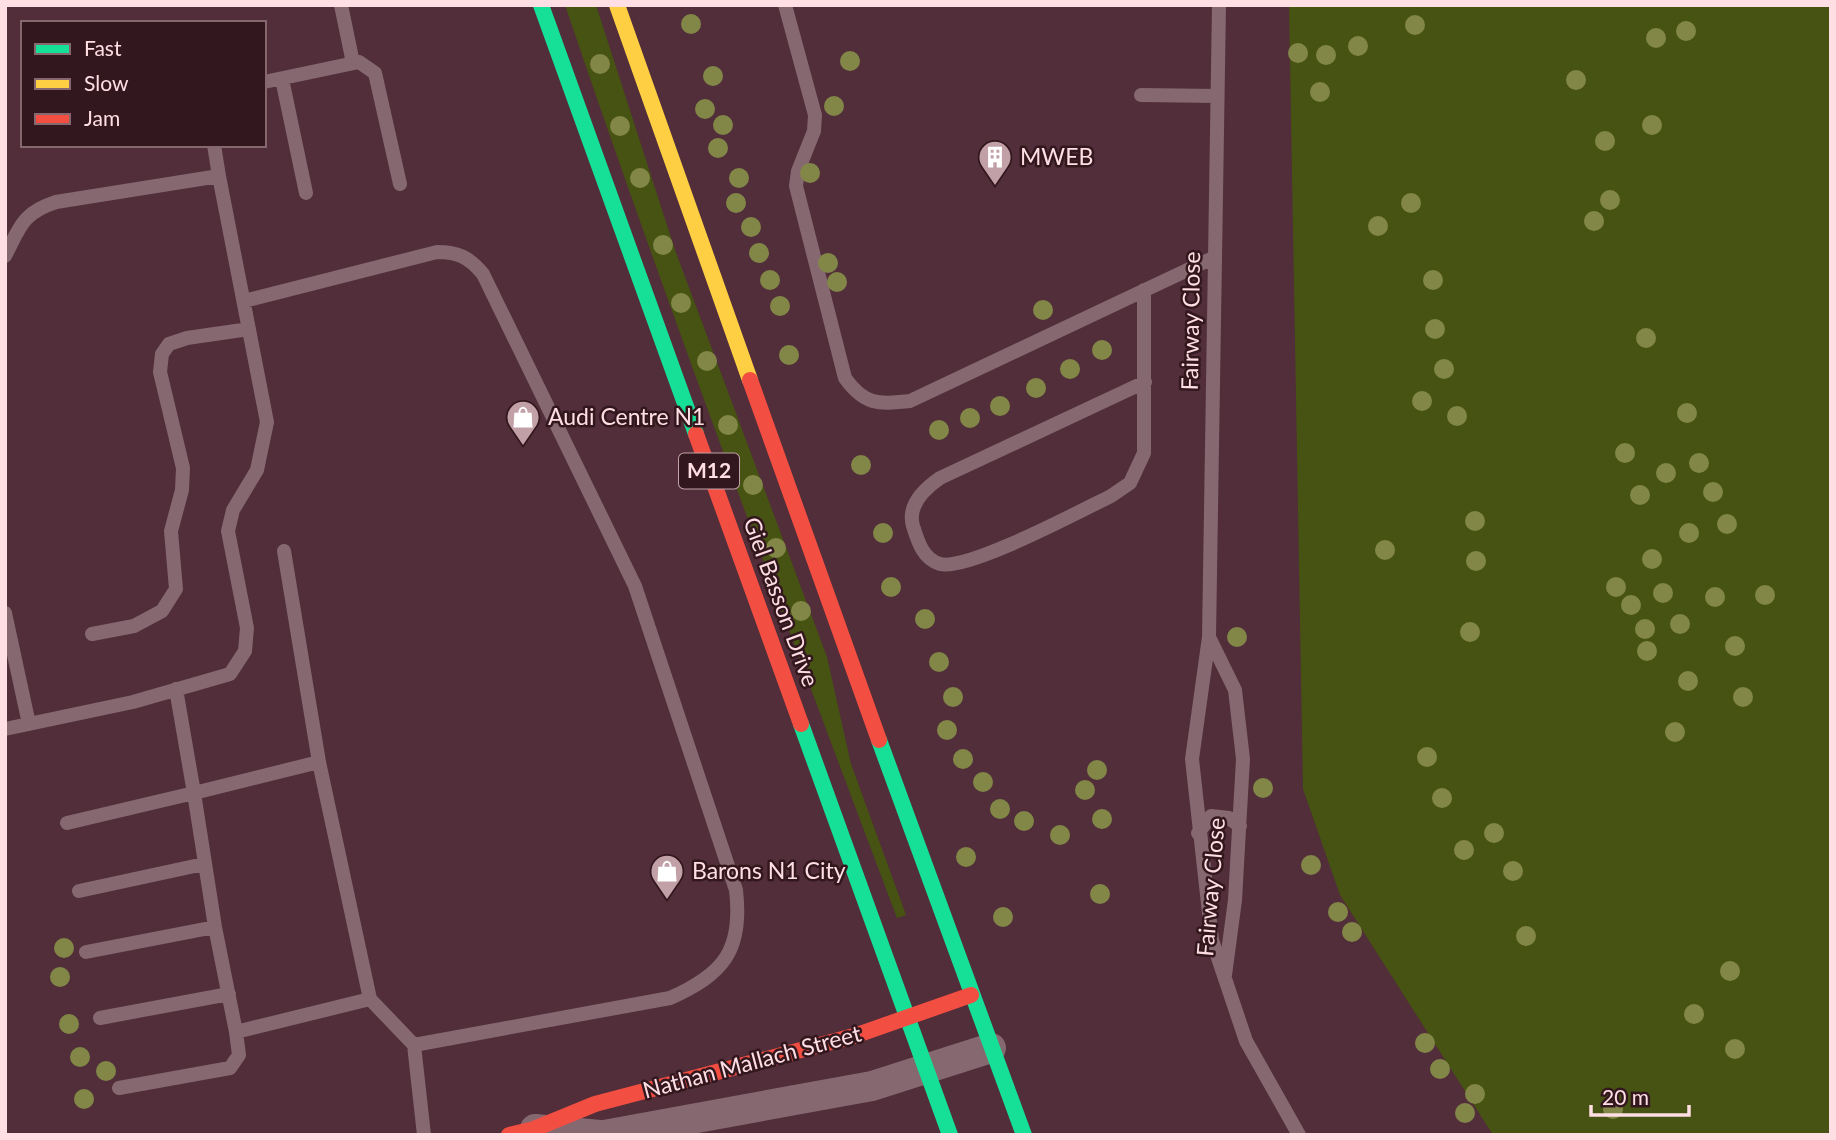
<svg xmlns="http://www.w3.org/2000/svg" width="1836" height="1140" font-family="Lato,sans-serif">
	<style>
		.green { fill: #475312 }
		.lines { fill: none; stroke-linecap: round; stroke-linejoin: round }
		.lane { stroke: #856870; stroke-width: 14 }
		.street { stroke: #856870; stroke-width: 30 }
		.fast { stroke: #16e098; stroke-width: 16 }
		.slow { stroke: #ffcf43; stroke-width: 16 }
		.jam { stroke: #f24e42; stroke-width: 16 }
		.tree { fill: #828748 }
		.labels { text-anchor: middle; stroke-width: 5; stroke-linejoin: round; paint-order: stroke }
		.shield { fill: #33171e; stroke: #c2a2a9; stroke-width: 2 }
		.shield-label { font-size: 21px; font-weight: bold; fill: #ffdee4 }
		.poi-label { font-size: 23px; fill: #ffdee4; stroke: #33171e; text-anchor: start }
		.street-label { font-size: 23px; fill: #ffdee4; stroke: #33171e }
	</style>
	<rect width="100%" height="100%" fill="#512e39"/>
	<path class="green" d="M565,5H596L675,250L827,657L851,764L906,915L897,918C783,615 669,312 565,5Z
		M1289,5H1831V1135H1493L1340,895L1303,789Z"/>
	<g class="lines">
		<path class="lane" d="M341,5L353,63
			M785,5L815,115L814,131L798,171L796,186L845,378C865,406 879,404 910,401L1215,257
			M1219,5L1209,637L1192,759L1212,940L1246,1041L1299,1135
			M282,79L306,193
			M264,82L359,62L375,73L400,184
			M1141,95L1217,96
			M214,145L219,176
			M5,256C20,227 22,213 56,202L219,176L267,422L257,470L233,510L228,531L247,628L245,651L230,674L133,702L5,729
			M1144,290V453L1130,483L1111,496C1080,511 968,571 940,564C923,559 918,542 913,526C907,505 924,489 940,478L1145,382
			M244,301L437,252C458,252 469,257 483,274L635,586L736,890C743,950 724,974 670,998L414,1045
			M284,551L319,762
			M5,613L29,724
			M92,634L134,626L162,611L176,589L171,531L182,490L183,468L160,372L162,354L169,344L187,338L249,329
			M1209,637L1235,690L1243,759L1235,900L1225,975
			M176,689L194,793L319,762L370,999L414,1045L424,1135
			M67,823L194,793L215,927L236,1032L370,999
			M1198,833L1211,816L1229,818L1240,826
			M79,891L204,864
			M86,952L215,927
			M100,1018L229,994
			M119,1088L230,1068L239,1055L236,1032"/>
		<path class="street" d="M535,1129L600,1135
			M604,1135L872,1086L991,1048"/>
		<path class="fast" d="M541,5L696,434
			M801,724L950,1135
			M879,740L1024,1135"/>
		<path class="slow" d="M617,5L750,380"/>
		<path class="jam" d="M750,380L879,740
			M696,434L801,724
			M509,1135L534,1129L595,1104L854,1036L971,995"/>
	</g>
	<g class="tree">
		<circle cx="691" cy="24" r="10"/>
		<circle cx="1415" cy="25" r="10"/>
		<circle cx="1686" cy="31" r="10"/>
		<circle cx="1656" cy="38" r="10"/>
		<circle cx="1358" cy="46" r="10"/>
		<circle cx="1298" cy="53" r="10"/>
		<circle cx="1326" cy="55" r="10"/>
		<circle cx="850" cy="61" r="10"/>
		<circle cx="600" cy="64" r="10"/>
		<circle cx="713" cy="76" r="10"/>
		<circle cx="1576" cy="80" r="10"/>
		<circle cx="1320" cy="92" r="10"/>
		<circle cx="834" cy="106" r="10"/>
		<circle cx="705" cy="109" r="10"/>
		<circle cx="723" cy="125" r="10"/>
		<circle cx="1652" cy="125" r="10"/>
		<circle cx="620" cy="126" r="10"/>
		<circle cx="1605" cy="141" r="10"/>
		<circle cx="718" cy="148" r="10"/>
		<circle cx="810" cy="173" r="10"/>
		<circle cx="640" cy="178" r="10"/>
		<circle cx="739" cy="178" r="10"/>
		<circle cx="1610" cy="200" r="10"/>
		<circle cx="736" cy="203" r="10"/>
		<circle cx="1411" cy="203" r="10"/>
		<circle cx="1594" cy="221" r="10"/>
		<circle cx="1378" cy="226" r="10"/>
		<circle cx="751" cy="227" r="10"/>
		<circle cx="663" cy="245" r="10"/>
		<circle cx="759" cy="253" r="10"/>
		<circle cx="828" cy="263" r="10"/>
		<circle cx="770" cy="280" r="10"/>
		<circle cx="1433" cy="280" r="10"/>
		<circle cx="837" cy="282" r="10"/>
		<circle cx="681" cy="303" r="10"/>
		<circle cx="780" cy="306" r="10"/>
		<circle cx="1043" cy="310" r="10"/>
		<circle cx="1435" cy="329" r="10"/>
		<circle cx="1646" cy="338" r="10"/>
		<circle cx="1102" cy="350" r="10"/>
		<circle cx="789" cy="355" r="10"/>
		<circle cx="707" cy="361" r="10"/>
		<circle cx="1070" cy="369" r="10"/>
		<circle cx="1444" cy="369" r="10"/>
		<circle cx="1036" cy="388" r="10"/>
		<circle cx="1422" cy="401" r="10"/>
		<circle cx="1000" cy="406" r="10"/>
		<circle cx="1687" cy="413" r="10"/>
		<circle cx="1457" cy="416" r="10"/>
		<circle cx="970" cy="418" r="10"/>
		<circle cx="728" cy="425" r="10"/>
		<circle cx="939" cy="430" r="10"/>
		<circle cx="1625" cy="453" r="10"/>
		<circle cx="1699" cy="463" r="10"/>
		<circle cx="861" cy="465" r="10"/>
		<circle cx="1666" cy="473" r="10"/>
		<circle cx="753" cy="485" r="10"/>
		<circle cx="1713" cy="492" r="10"/>
		<circle cx="1640" cy="495" r="10"/>
		<circle cx="1475" cy="521" r="10"/>
		<circle cx="1727" cy="524" r="10"/>
		<circle cx="883" cy="533" r="10"/>
		<circle cx="1689" cy="533" r="10"/>
		<circle cx="776" cy="548" r="10"/>
		<circle cx="1385" cy="550" r="10"/>
		<circle cx="1652" cy="559" r="10"/>
		<circle cx="1476" cy="561" r="10"/>
		<circle cx="891" cy="587" r="10"/>
		<circle cx="1616" cy="587" r="10"/>
		<circle cx="1663" cy="593" r="10"/>
		<circle cx="1765" cy="595" r="10"/>
		<circle cx="1715" cy="597" r="10"/>
		<circle cx="1631" cy="605" r="10"/>
		<circle cx="801" cy="611" r="10"/>
		<circle cx="925" cy="619" r="10"/>
		<circle cx="1680" cy="624" r="10"/>
		<circle cx="1645" cy="629" r="10"/>
		<circle cx="1470" cy="632" r="10"/>
		<circle cx="1237" cy="637" r="10"/>
		<circle cx="1735" cy="646" r="10"/>
		<circle cx="1647" cy="651" r="10"/>
		<circle cx="939" cy="662" r="10"/>
		<circle cx="1688" cy="681" r="10"/>
		<circle cx="953" cy="697" r="10"/>
		<circle cx="1743" cy="697" r="10"/>
		<circle cx="947" cy="730" r="10"/>
		<circle cx="1675" cy="732" r="10"/>
		<circle cx="1427" cy="757" r="10"/>
		<circle cx="963" cy="759" r="10"/>
		<circle cx="1097" cy="770" r="10"/>
		<circle cx="983" cy="782" r="10"/>
		<circle cx="1263" cy="788" r="10"/>
		<circle cx="1085" cy="790" r="10"/>
		<circle cx="1442" cy="798" r="10"/>
		<circle cx="1000" cy="809" r="10"/>
		<circle cx="1102" cy="819" r="10"/>
		<circle cx="1024" cy="821" r="10"/>
		<circle cx="1494" cy="833" r="10"/>
		<circle cx="1060" cy="835" r="10"/>
		<circle cx="1464" cy="850" r="10"/>
		<circle cx="966" cy="857" r="10"/>
		<circle cx="1311" cy="865" r="10"/>
		<circle cx="1513" cy="871" r="10"/>
		<circle cx="1100" cy="894" r="10"/>
		<circle cx="1338" cy="912" r="10"/>
		<circle cx="1003" cy="917" r="10"/>
		<circle cx="1352" cy="932" r="10"/>
		<circle cx="1526" cy="936" r="10"/>
		<circle cx="64" cy="948" r="10"/>
		<circle cx="1730" cy="971" r="10"/>
		<circle cx="60" cy="977" r="10"/>
		<circle cx="1694" cy="1014" r="10"/>
		<circle cx="69" cy="1024" r="10"/>
		<circle cx="1425" cy="1043" r="10"/>
		<circle cx="1735" cy="1049" r="10"/>
		<circle cx="80" cy="1057" r="10"/>
		<circle cx="1440" cy="1069" r="10"/>
		<circle cx="106" cy="1071" r="10"/>
		<circle cx="1475" cy="1094" r="10"/>
		<circle cx="84" cy="1099" r="10"/>
		<circle cx="1613" cy="1109" r="10"/>
		<circle cx="1465" cy="1113" r="10"/>
	</g>
	<defs>
		<symbol id="building-pin" viewBox="-11 -11 22 30"><path d="M0 17L-7.5 6A9.5 9.5 0 1 1 7.5 6Z" fill="#c2a0a8" stroke="#33171e"/><path d="M-4-6H4V6H1V3H-1V6H-4ZM-2.5-4.3h1.7v1.8h-1.7ZM.8-4.3h1.7v1.8H.8ZM-2.5-1h1.7V.8h-1.7ZM.8-1h1.7V.8H.8Z" fill="#fff"/></symbol>
		<symbol id="shop-pin" viewBox="-11 -11 22 30"><path d="M0 17L-7.5 6A9.5 9.5 0 1 1 7.5 6Z" fill="#c2a0a8" stroke="#33171e"/><path d="M-5-2.5h2.3a2.7 3.5 0 0 1 5.4 0H5L5.5 6h-11ZM-1.5-2.5h3a1.5 2.3 0 0 0-3 0Z" fill="#fff"/></symbol>
	</defs>
	<g fill-rule="evenodd">
		<use href="#building-pin" x="976" y="138" width="38" height="52"/>
		<use href="#shop-pin" x="504" y="398" width="38" height="52"/>
		<use href="#shop-pin" x="648" y="852" width="38" height="52"/>
	</g>
	<g class="labels">
		<rect class="shield" x="679" y="453.5" width="60" height="35" rx="5"/>
		<g class="shield-label">
			<text x="709" y="478">M12</text>
		</g>
		<g class="poi-label">
			<text x="1020" y="165">MWEB</text>
			<text x="548" y="425">Audi Centre N1</text>
			<text x="692" y="879">Barons N1 City</text>
		</g>
		<g class="street-label">
			<text transform="translate(1191 321) rotate(-89)" y="8">Fairway Close</text>
			<text transform="translate(781 602) rotate(70)" y="8">Giel Basson Drive</text>
			<text transform="translate(1211 887) rotate(-85)" y="8">Fairway Close</text>
			<text transform="translate(752 1062) rotate(-15)" y="8">Nathan Mallach Street</text>
		</g>
	</g>
	<rect width="1836" height="1140" fill="none" stroke="#ffdee4" stroke-width="14"/>
	<rect x="21" y="21" width="245" height="126" fill="#33171e" stroke="#85676d" stroke-width="2"/>
	<rect x="35" y="44" width="35" height="10" fill="#16e098" stroke="#85676d" stroke-width="2"/>
	<text x="84" y="56" font-size="21" fill="#ffdee4">Fast</text>
	<rect x="35" y="79" width="35" height="10" fill="#ffcf43" stroke="#85676d" stroke-width="2"/>
	<text x="84" y="91" font-size="21" fill="#ffdee4">Slow</text>
	<rect x="35" y="114" width="35" height="10" fill="#f24e42" stroke="#85676d" stroke-width="2"/>
	<text x="84" y="126" font-size="21" fill="#ffdee4">Jam</text>
	<path d="M1591 1105v10h98v-10" fill="none" stroke="#ffdee4" stroke-width="3.5"/>
	<text x="1602" y="1105" font-size="21" fill="#ffdee4" stroke="#33171e" stroke-width="5" paint-order="stroke">20 m</text>
</svg>
